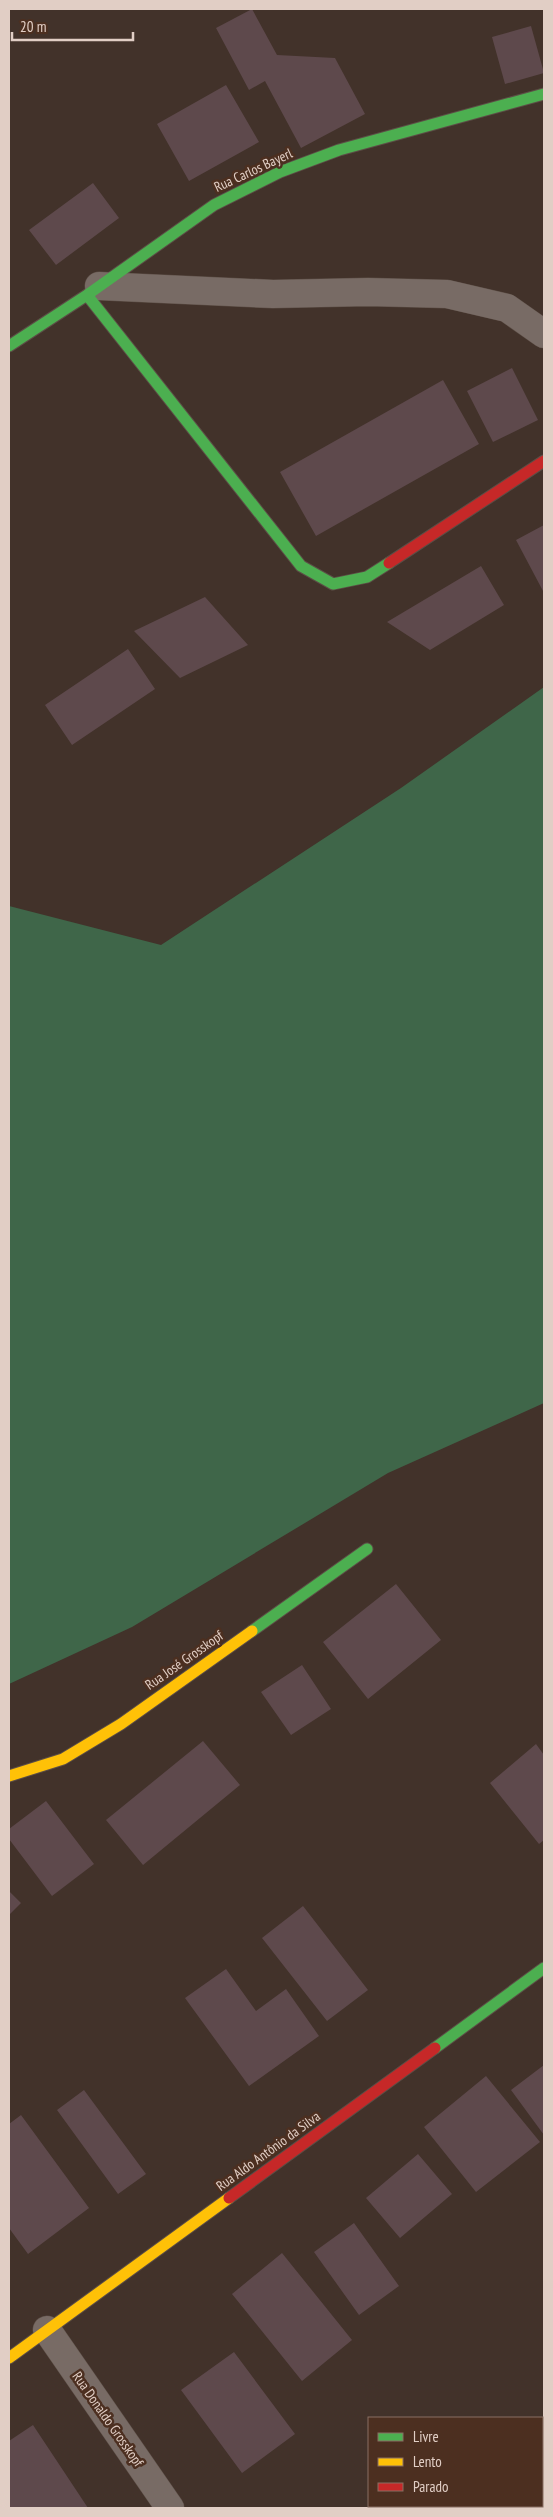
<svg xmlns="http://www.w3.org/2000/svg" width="553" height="2517" font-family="'PT Sans Narrow',sans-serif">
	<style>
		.green { fill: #3f6649 }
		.building { fill: #5e494c }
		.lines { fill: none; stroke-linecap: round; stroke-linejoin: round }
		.street-casing { stroke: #5c4e46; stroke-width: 29 }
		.fast-casing { stroke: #5c4e46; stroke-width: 13 }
		.slow-casing { stroke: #5c4e46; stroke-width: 13 }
		.jam-casing { stroke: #5c4e46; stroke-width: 13 }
		.street { stroke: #786b65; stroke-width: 28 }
		.fast { stroke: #4caf50; stroke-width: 11 }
		.slow { stroke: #ffc107; stroke-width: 11 }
		.jam { stroke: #c62828; stroke-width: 11 }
		.labels { text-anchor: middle; stroke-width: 5; stroke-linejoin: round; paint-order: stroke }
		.street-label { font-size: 14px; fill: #e1cec5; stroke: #4c2f20 }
	</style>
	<rect width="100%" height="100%" fill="#42322a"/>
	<path class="green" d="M544,687V1403L388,1473L132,1627L9,1684V906L161,945L401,788Z"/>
	<path class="building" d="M252,9L277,55L335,58L365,114L301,148L265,81L249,90L216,28Z
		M531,26L544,73L505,84L492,37Z
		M226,85L259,142L189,181L157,124Z
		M93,183L119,218L56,265L29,230Z
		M512,368L538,420L493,442L467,391Z
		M443,380L479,444L316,536L280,472Z
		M544,525V590L543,591L516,540Z
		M481,566L504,605L430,650L387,622Z
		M205,597L248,645L180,678L134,631Z
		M128,649L155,689L72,745L45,705Z
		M396,1584L441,1640L368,1699L323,1642Z
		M302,1665L331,1709L291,1735L261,1692Z
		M203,1741L240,1785L143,1865L106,1820Z
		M536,1744L544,1755V1840L539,1844L490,1783Z
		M46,1801L94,1864L52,1896L9,1839V1829Z
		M9,1891L21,1903L9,1915Z
		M303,1906L368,1990L327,2021L262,1938Z
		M226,1969L256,2011L286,1989L319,2036L249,2086L185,1998Z
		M544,2065V2135L511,2090Z
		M486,2076L540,2142L476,2192L424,2127Z
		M84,2090L146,2174L118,2194L57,2110Z
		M21,2115L89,2208L28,2254L9,2228V2124Z
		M418,2154L452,2194L400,2238L366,2198Z
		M354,2223L399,2286L359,2315L314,2252Z
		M282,2253L352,2340L302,2381L232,2294Z
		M234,2352L295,2434L242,2473L181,2390Z
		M33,2425L88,2508H9V2441Z
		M410,2506H477L479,2508H411Z"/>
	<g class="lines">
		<defs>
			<path id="street" d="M99,286L273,294L368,292L447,294L507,308L544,334
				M47,2330L170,2508"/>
			<path id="fast" d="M87,295L301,566L333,584L367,577L389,563
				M9,346L87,295L214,205L280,172L339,150L544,94
				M252,1631L367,1549
				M435,2048L544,1968"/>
			<path id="slow" d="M9,1776L63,1759L121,1724L252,1631
				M9,2358L229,2198"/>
			<path id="jam" d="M389,563L544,461
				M229,2198L435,2048"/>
		</defs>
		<use href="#street" class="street-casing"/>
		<use href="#fast" class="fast-casing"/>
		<use href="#slow" class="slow-casing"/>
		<use href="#jam" class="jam-casing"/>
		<use href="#street" class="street"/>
		<use href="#fast" class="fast"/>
		<use href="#slow" class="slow"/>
		<use href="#jam" class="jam"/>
	</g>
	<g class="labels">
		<g class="street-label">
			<text transform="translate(253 170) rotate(-25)" y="5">Rua Carlos Bayerl</text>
			<text transform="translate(184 1660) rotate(-35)" y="5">Rua José Grosskopf</text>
			<text transform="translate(268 2151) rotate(-36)" y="5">Rua Aldo Antônio da Silva</text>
			<text transform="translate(108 2419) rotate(55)" y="5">Rua Donaldo Grosskopf</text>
		</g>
	</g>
	<rect width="553" height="2517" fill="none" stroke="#e1cec5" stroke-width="20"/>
	<rect x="368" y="2417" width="175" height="90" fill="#4c2f20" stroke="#886f62"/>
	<rect x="378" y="2433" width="25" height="8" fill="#4caf50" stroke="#886f62"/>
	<text x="413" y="2442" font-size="15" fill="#e1cec5">Livre</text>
	<rect x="378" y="2458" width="25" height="8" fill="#ffc107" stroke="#886f62"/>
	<text x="413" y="2467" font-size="15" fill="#e1cec5">Lento</text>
	<rect x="378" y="2483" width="25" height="8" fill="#c62828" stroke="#886f62"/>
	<text x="413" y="2492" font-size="15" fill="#e1cec5">Parado</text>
	<path d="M12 32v8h121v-8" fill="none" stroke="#e1cec5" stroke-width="2.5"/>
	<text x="20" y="32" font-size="15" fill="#e1cec5" stroke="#4c2f20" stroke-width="4" paint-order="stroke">20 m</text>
</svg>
